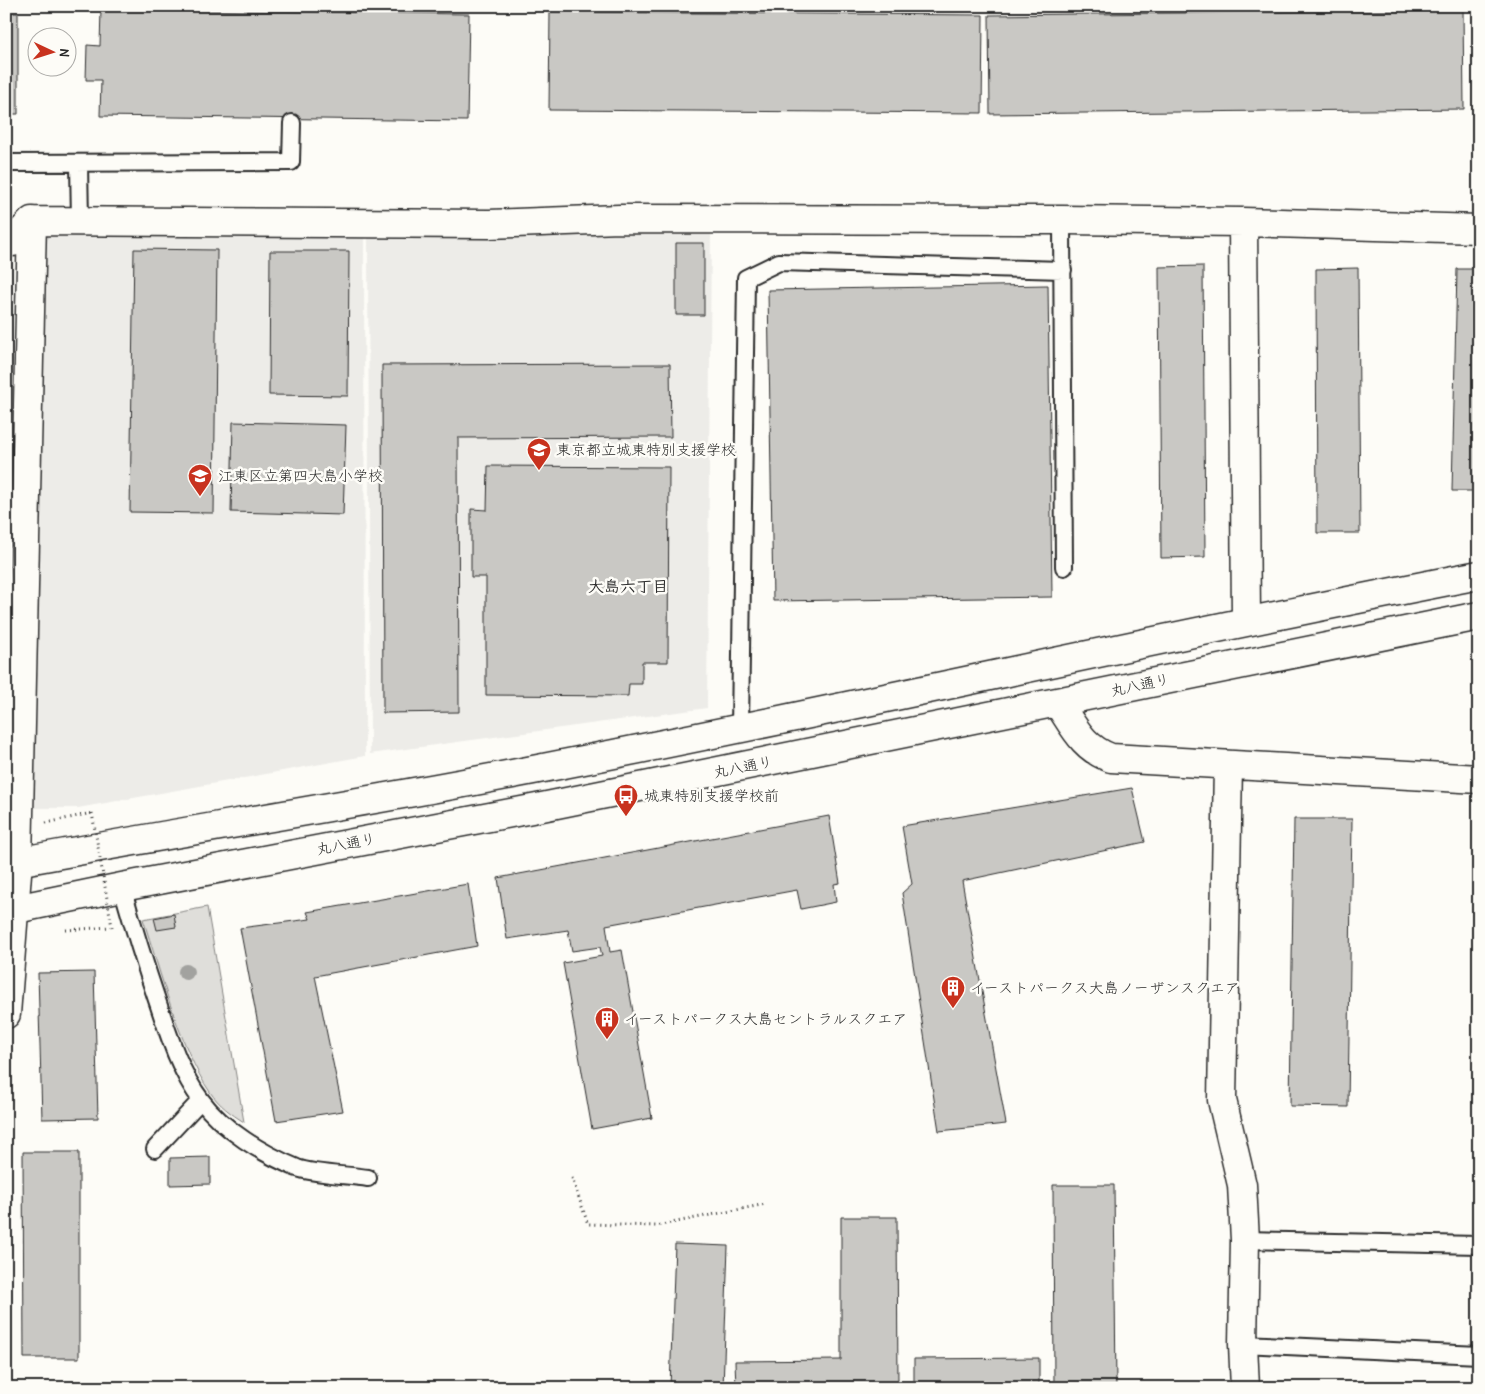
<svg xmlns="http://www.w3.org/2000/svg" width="1485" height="1394" font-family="'Patrick Hand','Klee One',sans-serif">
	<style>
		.built { fill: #edece8 }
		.green { fill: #dfdeda; stroke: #858482 }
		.building { fill: #c9c8c4; stroke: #2b2b2b }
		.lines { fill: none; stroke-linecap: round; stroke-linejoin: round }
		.service-casing { stroke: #2b2b2b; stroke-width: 20 }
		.minor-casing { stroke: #2b2b2b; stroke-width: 31 }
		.secondary-casing { stroke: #2b2b2b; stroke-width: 31 }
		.path { stroke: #2b2b2b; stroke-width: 3; stroke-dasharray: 1 4; stroke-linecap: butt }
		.service { stroke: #fdfcf7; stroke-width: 16 }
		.minor { stroke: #fdfcf7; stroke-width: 28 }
		.secondary { stroke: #fdfcf7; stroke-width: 28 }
		.path-bridge { stroke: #2b2b2b; stroke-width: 3; stroke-dasharray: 1 4; stroke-linecap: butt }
		.tree { fill: #a2a29f }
		.labels { text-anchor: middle; stroke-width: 5; stroke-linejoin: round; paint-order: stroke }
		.poi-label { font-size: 15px; fill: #2b2b2b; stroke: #fdfcf7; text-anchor: start }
		.street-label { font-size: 15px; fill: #2b2b2b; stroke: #fdfcf7 }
		.neighbourhood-label { font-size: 16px; font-weight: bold; fill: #2b2b2b; stroke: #fdfcf7 }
	</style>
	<rect width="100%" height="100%" fill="#fdfcf7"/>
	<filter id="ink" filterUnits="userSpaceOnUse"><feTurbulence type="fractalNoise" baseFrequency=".02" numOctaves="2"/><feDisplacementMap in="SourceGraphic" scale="10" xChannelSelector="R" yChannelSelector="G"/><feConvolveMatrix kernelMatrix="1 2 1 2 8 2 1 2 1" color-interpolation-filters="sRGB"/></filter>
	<g filter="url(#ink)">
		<path class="built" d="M47,233L364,234L365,756L78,808H31L40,238Z
			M711,233L707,708L370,754L368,234Z"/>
		<path class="green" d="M207,907L244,1122C231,1114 219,1105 210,1092C180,1049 160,970 143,919Z"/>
		<path class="building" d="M101,9L469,14L467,121L100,116L101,80H86L87,45L100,46Z
			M1463,10L1464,109L990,114L989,15Z
			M550,12L983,15L982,113L549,110Z
			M6,13H18V114H6Z
			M676,243H704V315H676Z
			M134,249L217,250L214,513L130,512Z
			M270,251H349L348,396L269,395Z
			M1203,266L1205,557L1161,558L1159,267Z
			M1358,268L1360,533H1317L1316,269Z
			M1457,269H1479V491H1452Z
			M1048,285L1052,597L773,601L768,290Z
			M670,364L671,437L458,438L459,712L383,713L382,365Z
			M233,422L346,425L343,515L231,512Z
			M488,466L669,467L668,662H642V684H629L628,696L486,695V577H471V509L487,510Z
			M1132,788L1145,842L962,881L1006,1124L939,1131L902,893L912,884L902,826Z
			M829,816L840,883L834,884L836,902L801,909L797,890L606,925L610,952L622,950L652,1118L592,1129L563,963L602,956L600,947L572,951L568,930L507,939L498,878Z
			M1294,819H1352L1348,1107L1290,1106Z
			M468,884L477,946L315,976L343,1111L276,1121L240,928L310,919L307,912Z
			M174,914L176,927L157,930L154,918Z
			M94,972L98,1118L42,1119L38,973Z
			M23,1152H79V1358H24Z
			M210,1157V1184L170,1185V1158Z
			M1053,1185H1114L1116,1388H1054Z
			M841,1217H897L898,1388H736L735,1361L841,1360Z
			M675,1244L728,1246L723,1388H670Z
			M1039,1358V1388H914V1359Z"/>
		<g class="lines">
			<defs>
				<path id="service" d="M6,163L291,162L292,123
					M79,163L80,221
					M1062,220L1064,567
					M740,729L746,278L779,262L1063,270
					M122,887C133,926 145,965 158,1003C169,1036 180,1072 201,1100C223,1130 263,1154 297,1168C313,1174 349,1175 368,1178
					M155,1149L201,1100
					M1245,1240L1479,1245
					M1243,1344L1479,1355"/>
				<path id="minor" d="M1243,222L1246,620
					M6,241L12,242L32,221L489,224L619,219L1062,220L1243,222L1479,229
					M1058,703C1074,727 1083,748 1111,758L1479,779
					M1228,765L1222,1100L1242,1185L1245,1240L1243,1344L1245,1388
					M6,1014L18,861L32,221"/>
				<path id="secondary" d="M6,864C182,831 358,804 533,770C849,709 1163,636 1479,575
					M6,911L122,887L537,808L1479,616"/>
			</defs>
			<use href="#service" class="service-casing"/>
			<use href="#minor" class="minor-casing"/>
			<use href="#secondary" class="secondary-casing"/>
			<path class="path" d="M46,823L92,813
				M66,930L110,927
				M572,1178L588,1224L656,1226L766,1204"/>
			<use href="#service" class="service"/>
			<use href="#minor" class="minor"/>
			<use href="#secondary" class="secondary"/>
			<path class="path-bridge" d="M92,813L112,927"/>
		</g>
		<circle class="tree" cx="186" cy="972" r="8"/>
	</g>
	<defs>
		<symbol id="school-pin" viewBox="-11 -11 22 30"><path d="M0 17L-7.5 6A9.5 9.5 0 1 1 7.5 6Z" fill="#c8321e" stroke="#fdfcf7"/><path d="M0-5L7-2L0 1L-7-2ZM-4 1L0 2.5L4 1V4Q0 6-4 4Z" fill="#fff"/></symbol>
		<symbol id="bus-pin" viewBox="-11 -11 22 30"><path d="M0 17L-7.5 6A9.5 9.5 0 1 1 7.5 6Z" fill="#c8321e" stroke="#fdfcf7"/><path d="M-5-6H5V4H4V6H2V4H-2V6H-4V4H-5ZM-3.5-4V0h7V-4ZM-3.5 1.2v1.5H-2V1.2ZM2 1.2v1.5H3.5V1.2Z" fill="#fff"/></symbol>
		<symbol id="building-pin" viewBox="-11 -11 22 30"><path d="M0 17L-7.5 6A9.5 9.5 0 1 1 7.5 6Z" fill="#c8321e" stroke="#fdfcf7"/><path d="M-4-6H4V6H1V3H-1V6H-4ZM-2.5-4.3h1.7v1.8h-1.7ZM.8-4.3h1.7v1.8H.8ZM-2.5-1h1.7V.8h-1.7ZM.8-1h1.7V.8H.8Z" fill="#fff"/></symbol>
	</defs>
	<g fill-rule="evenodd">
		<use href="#school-pin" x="525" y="436" width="28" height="38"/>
		<use href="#school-pin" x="186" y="462" width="28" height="38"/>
		<use href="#bus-pin" x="612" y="782" width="28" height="38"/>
		<use href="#building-pin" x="939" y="974" width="28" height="38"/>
		<use href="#building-pin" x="593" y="1005" width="28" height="38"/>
	</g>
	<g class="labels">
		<g class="poi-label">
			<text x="556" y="455">東京都立城東特別支援学校</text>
			<text x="218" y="481">江東区立第四大島小学校</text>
			<text x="644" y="801">城東特別支援学校前</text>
			<text x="970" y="993">イーストパークス大島ノーザンスクエア</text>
			<text x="624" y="1024">イーストパークス大島セントラルスクエア</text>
		</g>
		<g class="street-label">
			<text transform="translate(1140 685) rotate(-12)" y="5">丸八通り</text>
			<text transform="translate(743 767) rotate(-11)" y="5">丸八通り</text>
			<text transform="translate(346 844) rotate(-11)" y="5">丸八通り</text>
		</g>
		<g class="neighbourhood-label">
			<text x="628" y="592">大島六丁目</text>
		</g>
	</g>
	<rect width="1485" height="1394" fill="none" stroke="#fdfcf7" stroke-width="25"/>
	<rect x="12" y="12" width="1460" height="1369" fill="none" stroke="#2b2b2b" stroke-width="2" filter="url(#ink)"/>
	<g transform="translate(52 52) rotate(94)"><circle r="24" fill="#fdfcf7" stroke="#a9a8a5"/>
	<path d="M0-4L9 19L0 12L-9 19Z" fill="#c8321e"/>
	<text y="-8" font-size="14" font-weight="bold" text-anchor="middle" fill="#2b2b2b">N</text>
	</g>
</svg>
